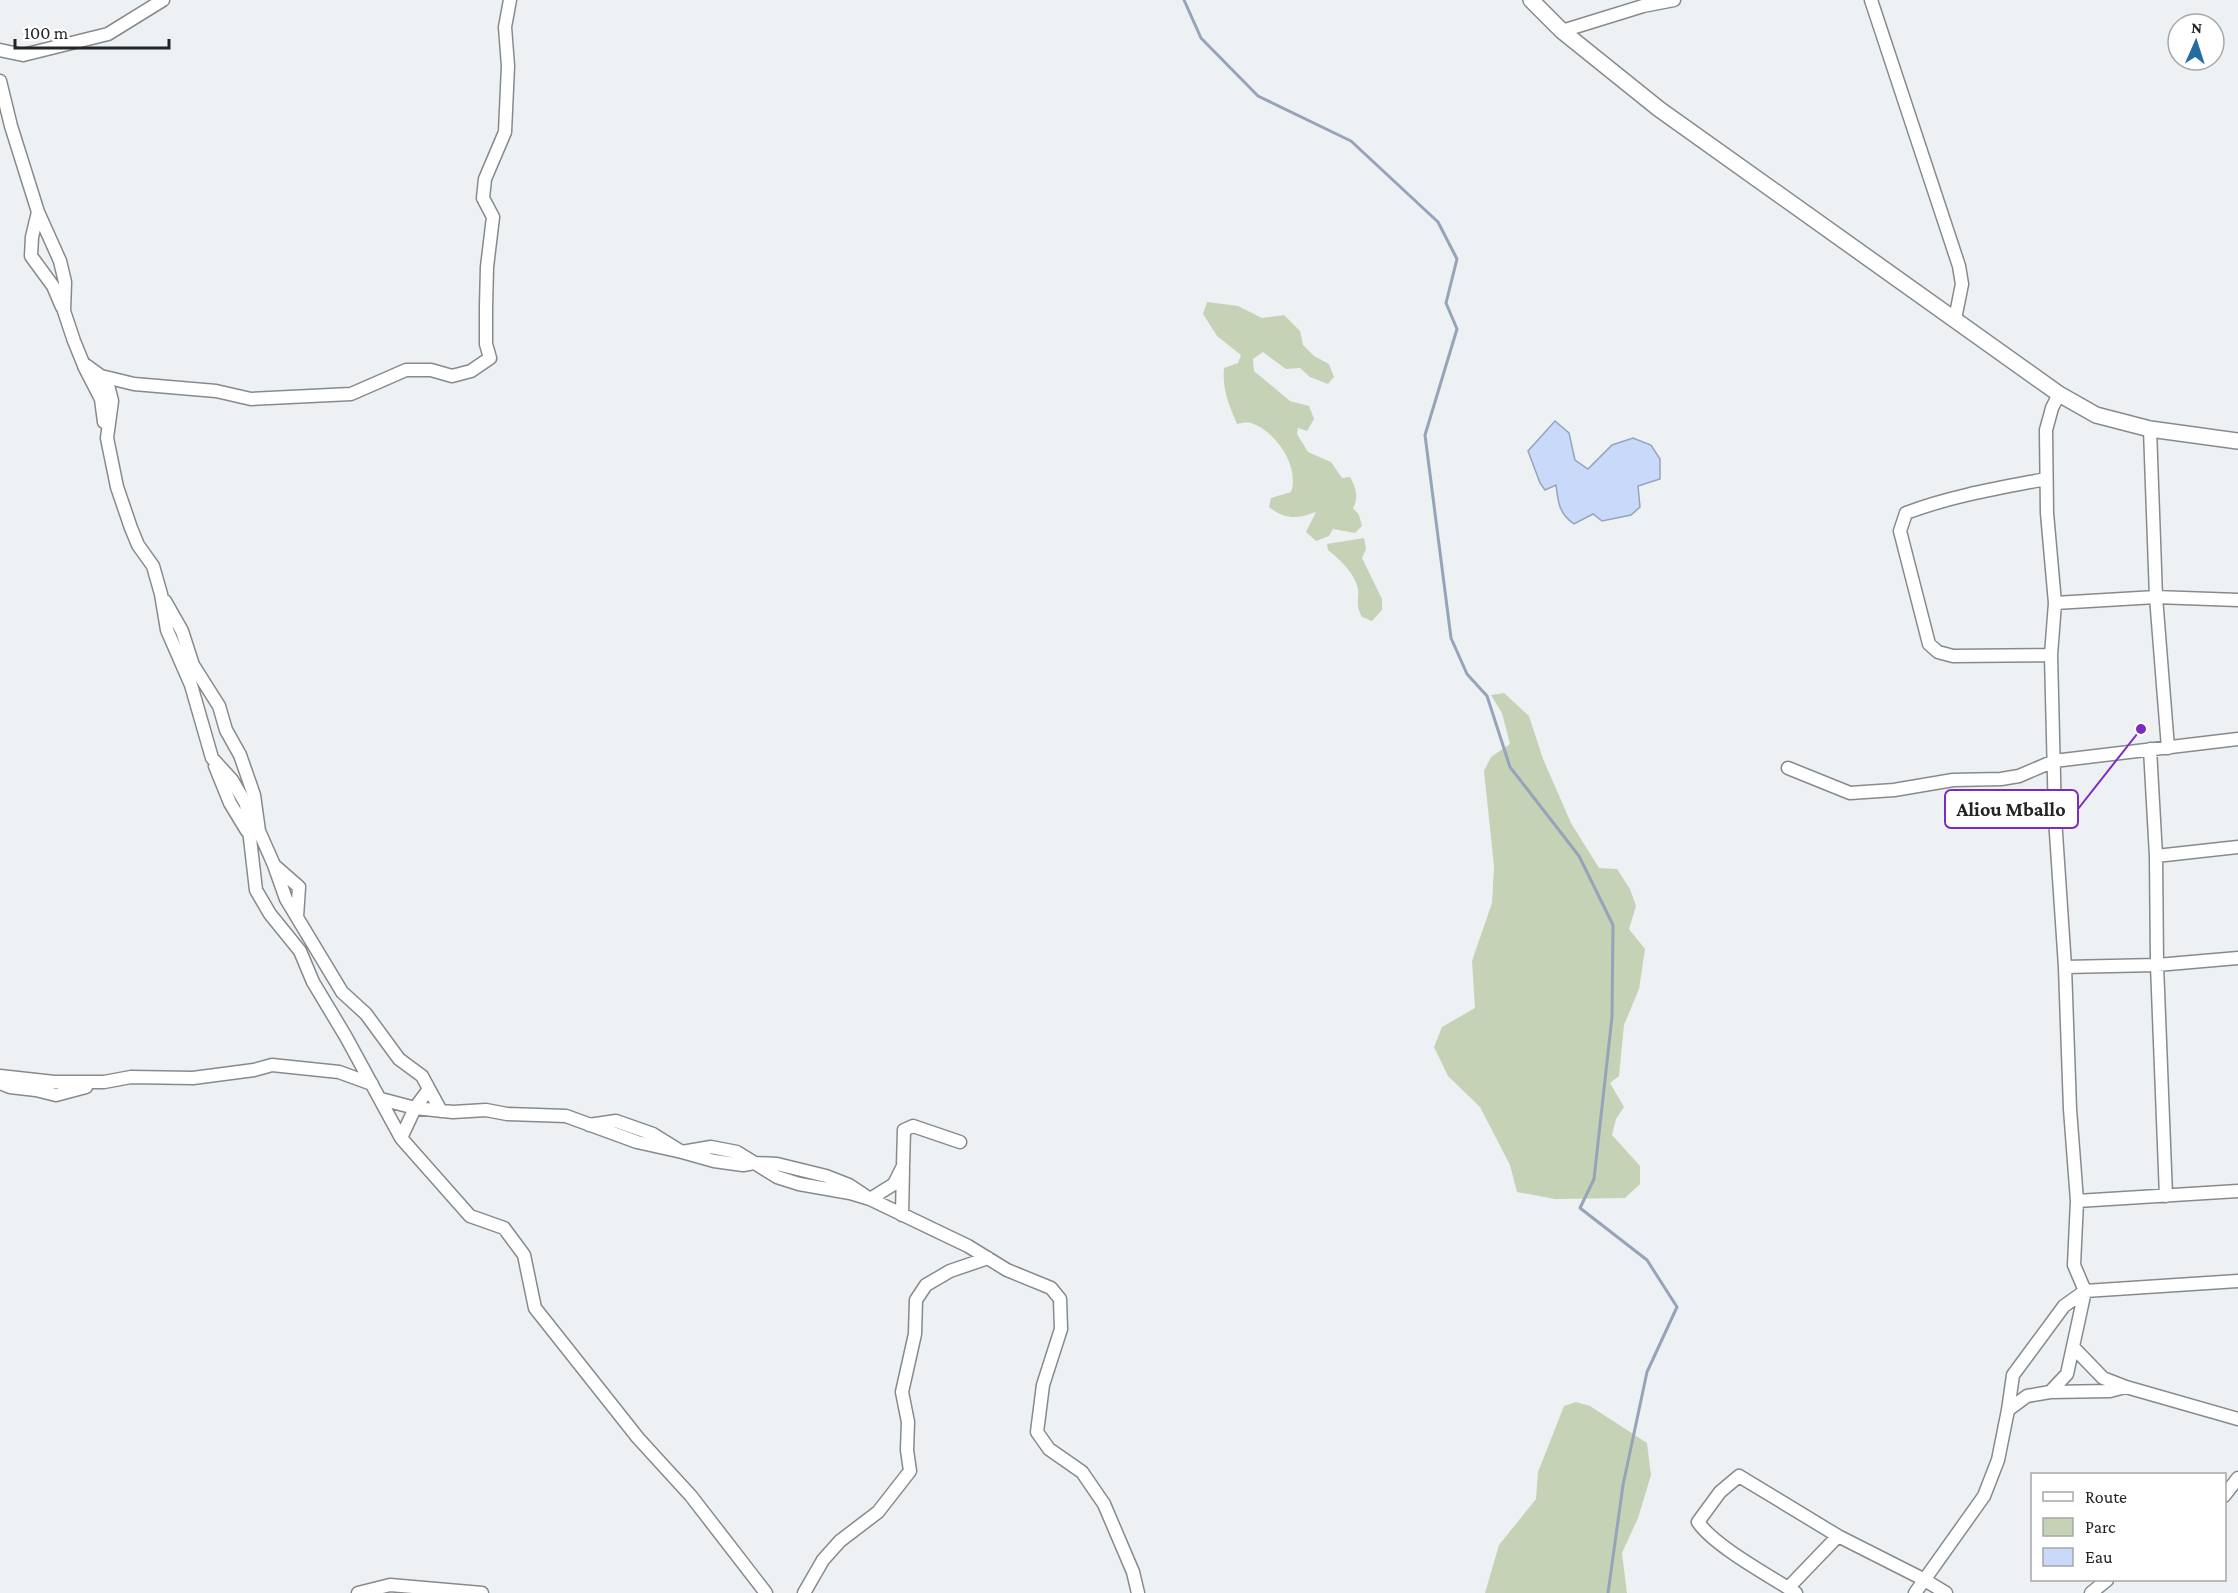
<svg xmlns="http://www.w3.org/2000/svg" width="2238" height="1593" font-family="'Crimson Pro',serif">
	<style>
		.green { fill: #c5d2b5 }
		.water { fill: #c8d9f9; stroke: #96a3b9; stroke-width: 1.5 }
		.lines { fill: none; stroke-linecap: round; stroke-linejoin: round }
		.stream { stroke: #96a3b9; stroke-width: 3 }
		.minor-casing { stroke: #878a8d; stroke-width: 15 }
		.major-casing { stroke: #878a8d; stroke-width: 18 }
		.minor { stroke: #fff; stroke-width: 12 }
		.major { stroke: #fff; stroke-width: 15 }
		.leader { fill: none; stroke: #7b2cbf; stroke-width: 2 }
		.callout-dot { fill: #7b2cbf; stroke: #fff; stroke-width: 2 }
		.callout { fill: #fff; stroke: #7b2cbf; stroke-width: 2 }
		.callout-label { font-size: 20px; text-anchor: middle; font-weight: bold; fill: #222425 }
	</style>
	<rect width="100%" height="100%" fill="#edf1f4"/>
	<path class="green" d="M1207,302L1238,306L1262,318L1284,315L1300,331L1303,345L1314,356L1329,364L1334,377L1328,384L1310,377L1300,368L1286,369L1263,352L1253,359L1254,371L1290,401L1309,406L1314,419L1307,431L1298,428L1297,434L1308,452L1331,462L1342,478L1350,477C1356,487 1359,498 1353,508L1359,515L1362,526L1355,533L1333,529L1329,536L1316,541L1306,532L1316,512C1297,519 1286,520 1269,507L1271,498L1291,492C1300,467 1276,431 1251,423C1248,422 1241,423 1237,424C1229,405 1222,389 1224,368L1238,363L1241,355L1217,336L1203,314Z
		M1364,538L1366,549L1362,558L1382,599V610L1372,621L1362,617C1355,603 1359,602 1358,589C1355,573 1339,559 1328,550L1327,544Z
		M1504,693L1529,716L1543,759L1571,823L1599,868L1617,869L1630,889L1636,906L1629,929L1645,949L1639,989L1624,1025L1619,1076L1610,1083L1624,1107L1616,1119L1612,1135L1640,1166V1184L1625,1198L1555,1199L1517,1192L1510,1165L1480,1107L1448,1076L1434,1047L1442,1027L1475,1008L1472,961L1492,903L1494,866L1484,771L1491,757L1510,744L1502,713L1491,695Z
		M1576,1402L1590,1406L1647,1443L1651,1475L1638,1518L1622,1553L1627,1593H1485L1499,1545L1536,1499L1538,1472L1564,1406Z"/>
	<path class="water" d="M1555,421L1569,433L1575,460L1588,469L1612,445L1633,438L1651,445L1660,459V479L1638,486L1640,507L1631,515L1602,521L1593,514L1574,524C1559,514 1558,502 1556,485L1545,490L1540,483L1528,451Z"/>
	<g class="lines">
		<path class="stream" d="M1184,0L1201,38L1258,96L1351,141L1438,222L1457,259L1446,303L1457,329L1425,435L1451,638L1467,674L1487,696L1510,767L1579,856L1613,925L1612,1017L1594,1179L1580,1208L1647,1260L1677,1307L1647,1372L1623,1485L1608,1593"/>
		<defs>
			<path id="minor" d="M1871,0L1959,266L1962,284L1955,319
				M1562,31L1643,6L1674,0
				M0,50L23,55L108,34L163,0
				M0,81L11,126L38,212L60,261L65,282L64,311L74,341L83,363L101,376L109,389L112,401L107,438L117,487L131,528L138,545L153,566L161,594L167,630L191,685L212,758L232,780L246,804L256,890L270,914L300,951L313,982L346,1037L401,1138L470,1216L504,1228L524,1255L535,1308L638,1438L691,1496L766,1593
				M38,212L32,237L31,256L53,286L62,307
				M84,366L101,399L104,422
				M101,376L134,384L216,391L251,399L351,394L406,370H431L452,376L471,371L490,358L486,344V307L487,267L493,217L483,198L485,179L505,132L508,66L505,27L510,0
				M2150,429L2156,597L2168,748
				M2046,479C1999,488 1951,496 1906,513L1900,531L1929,644L1938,652L1953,656L2051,655
				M165,601L182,631L193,665L219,706L226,730L240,755L254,795L259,831L274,865L286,899L342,992L366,1014L399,1059L422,1076L441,1111
				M2055,603L2156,597L2238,600
				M2150,749L2156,856L2157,965L2166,1196
				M215,766L230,803L247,831
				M1788,768L1850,793L1894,790L1953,780L2001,779L2019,776L2054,761L2238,739
				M2156,856L2238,847
				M275,866L299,887L297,917
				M2065,967L2157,965L2238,958
				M0,1076L54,1082H104L131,1077L193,1078L254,1070L272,1065L339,1072L372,1084
				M0,1083L10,1087L36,1090L56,1095L86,1087
				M381,1099L415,1108L453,1112L486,1110L507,1114L566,1116L637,1142L682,1152L711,1147L737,1152L777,1177L799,1184L850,1193L870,1199L894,1184L903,1166L904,1130L913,1126L960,1142
				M589,1125L616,1121L653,1134L682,1152L714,1161L743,1165L754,1163L777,1164L826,1176L849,1185L870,1199L968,1246L1007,1270L1051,1288L1060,1299L1061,1329L1043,1385L1037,1432L1049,1449L1082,1472L1104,1504L1133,1572L1138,1593
				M401,1138L415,1108L429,1089
				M2077,1201L2238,1191
				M902,1215L903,1168
				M2074,1348L2103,1378L2126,1387L2238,1419
				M2050,1392L2110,1391L2125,1387
				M2008,1410L2013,1375L2064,1306L2085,1291L2238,1281
				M2224,1496L2238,1478
				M1788,1588L1838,1536
				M358,1593L390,1585L482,1593
				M804,1593L823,1560L840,1541L878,1512L910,1471L907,1450L908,1422L902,1392L915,1334L916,1300L926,1285L950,1271L988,1258
				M1796,1593C1770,1576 1714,1546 1698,1522L1720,1492L1739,1476L1838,1536L1923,1579L1946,1593
				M1915,1593L1984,1496L1998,1460L2008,1410L2027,1396L2050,1392L2067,1374L2085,1291L2074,1265L2077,1201L2070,1109L2065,967L2055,818L2051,655L2055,603L2047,513L2046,430L2052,408L2059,394
				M2091,1593L2107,1580"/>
			<path id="major" d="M1531,0L1562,31L1659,109L2059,394L2096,415L2150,429L2238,441"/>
		</defs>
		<use href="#minor" class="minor-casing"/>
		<use href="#major" class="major-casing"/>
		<use href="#minor" class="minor"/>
		<use href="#major" class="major"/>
	</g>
	<path class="leader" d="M2141 729L2078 809"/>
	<circle class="callout-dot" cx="2141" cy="729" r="6"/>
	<rect class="callout" x="1945" y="790" width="133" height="38" rx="6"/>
	<g class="callout-label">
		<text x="2011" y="816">Aliou Mballo</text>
	</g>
	<rect x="2031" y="1473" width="195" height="108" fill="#ffffff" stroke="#a7a7a8" stroke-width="1.5"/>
	<rect x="2043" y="1492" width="30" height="9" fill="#ffffff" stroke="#a7a7a8" stroke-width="1.5"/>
	<text x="2085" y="1503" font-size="18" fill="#222425">Route</text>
	<rect x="2043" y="1518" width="30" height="18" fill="#c5d2b5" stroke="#a7a7a8" stroke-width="1.5"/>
	<text x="2085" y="1533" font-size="18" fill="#222425">Parc</text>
	<rect x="2043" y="1548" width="30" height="18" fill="#c8d9f9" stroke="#a7a7a8" stroke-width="1.5"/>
	<text x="2085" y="1563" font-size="18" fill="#222425">Eau</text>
	<g transform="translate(2196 42) rotate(3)"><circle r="28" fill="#ffffff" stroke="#a7a7a8" stroke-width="1.5"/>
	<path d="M0-4.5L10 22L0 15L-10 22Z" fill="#256da1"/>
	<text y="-9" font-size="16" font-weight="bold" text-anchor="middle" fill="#222425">N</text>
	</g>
	<path d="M15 39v9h154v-9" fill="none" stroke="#222425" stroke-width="3"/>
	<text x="24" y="39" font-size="18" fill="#222425" stroke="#ffffff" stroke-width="4.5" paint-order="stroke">100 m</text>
</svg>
